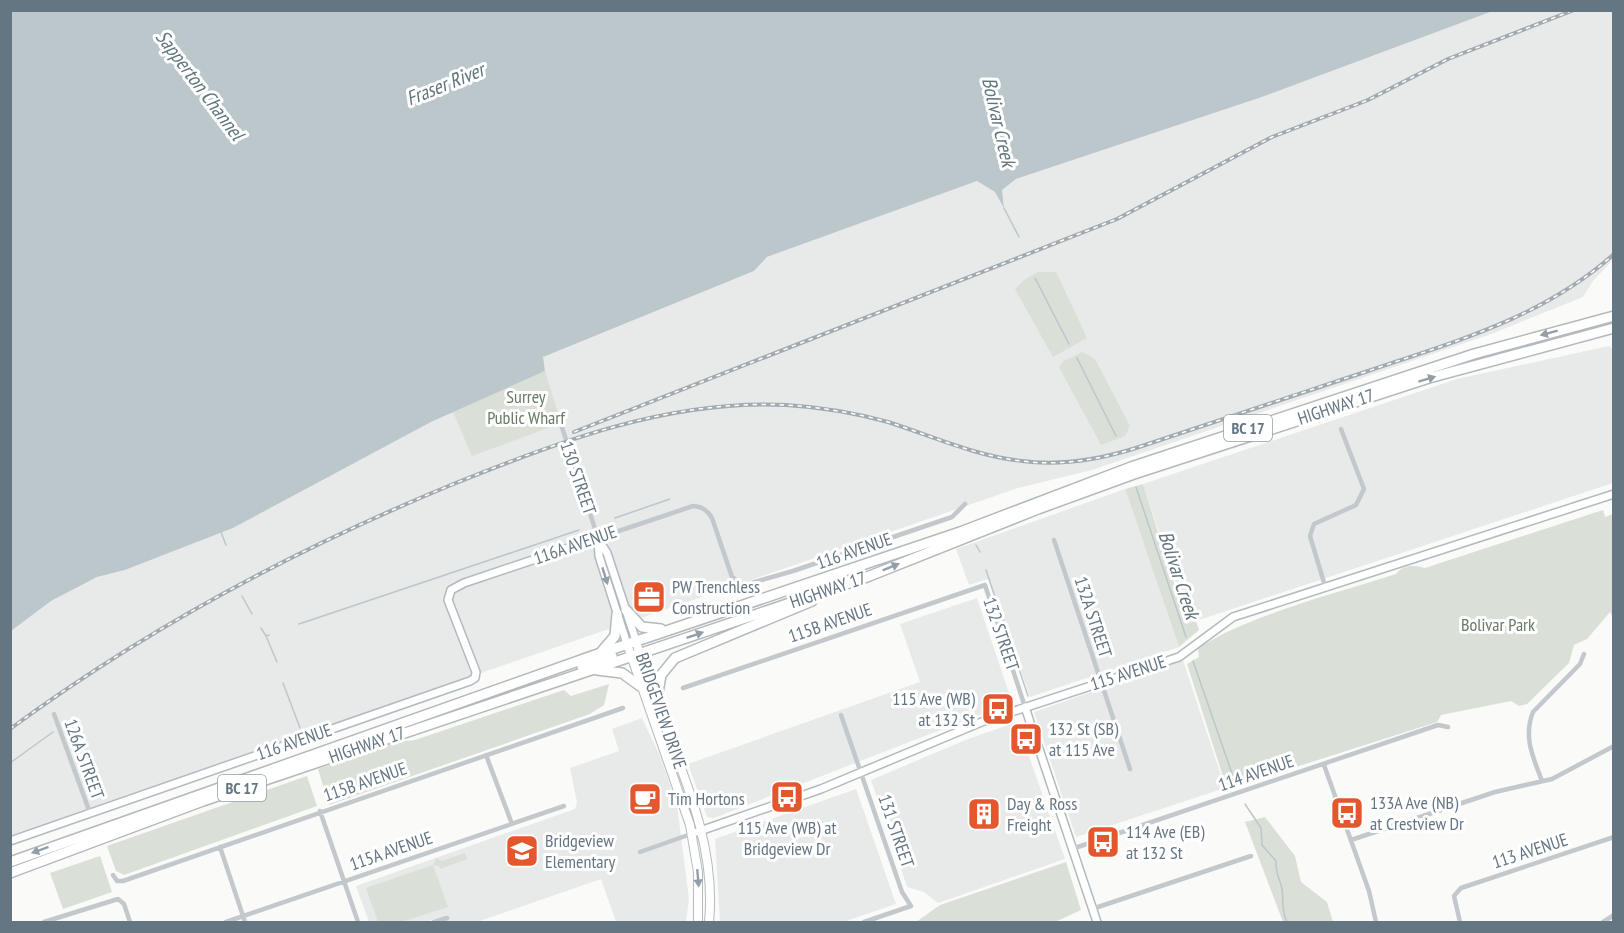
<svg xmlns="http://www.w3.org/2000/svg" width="1624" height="933" font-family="'PT Sans Narrow',sans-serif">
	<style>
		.built { fill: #e8e9e9 }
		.green { fill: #dadfd7 }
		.water { fill: #bbc7cb }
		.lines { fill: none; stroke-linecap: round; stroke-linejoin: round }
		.stream { stroke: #bbc7cb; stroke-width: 1.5 }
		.secondary-casing { stroke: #b3babf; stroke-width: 10 }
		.primary-casing { stroke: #b5babe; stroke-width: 10 }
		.highway-casing { stroke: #b4b9bd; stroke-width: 12 }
		.street { stroke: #c3c8cc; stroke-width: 4.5 }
		.secondary { stroke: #fff; stroke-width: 7 }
		.primary { stroke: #fff; stroke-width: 8 }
		.highway { stroke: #fff; stroke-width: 9 }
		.rail-casing { stroke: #a2aab0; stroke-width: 4 }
		.rail { stroke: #fff; stroke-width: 1.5; stroke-dasharray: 4.5; stroke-linecap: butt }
		.oneway { fill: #939fa8 }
		.labels { text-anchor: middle; stroke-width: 6; stroke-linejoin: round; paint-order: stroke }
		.shield { fill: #fff; stroke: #939fa8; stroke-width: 1.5 }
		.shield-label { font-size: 16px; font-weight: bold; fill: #657683 }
		.park-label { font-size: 18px; fill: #687a64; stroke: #fff }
		.street-label { font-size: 18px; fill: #657683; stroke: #fff }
		.poi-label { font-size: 18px; fill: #657683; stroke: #fff; text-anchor: start }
		.water-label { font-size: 20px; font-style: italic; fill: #60757c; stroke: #fff }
	</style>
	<rect width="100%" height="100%" fill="#fafaf8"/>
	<path class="built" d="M1493,11H1613V260L1593,281L1583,297L1494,333L1092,470L1018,488L11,835V631L51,601L97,577L125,570L233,528L431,422L545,371L542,357L754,271L767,257L977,181L995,192L1004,206L1002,190L1016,179L1259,98Z
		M1609,346L1613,349V483L1187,624L1183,604L1143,484L1457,379Z
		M1125,489L1179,647L1030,697L988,579L969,585L956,549Z
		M977,598L1012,702L714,818L707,817L688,764L920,682L900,624Z
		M1183,660L1225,788L1076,837L1034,712Z
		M642,718L660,756L677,805L689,899L686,922H616L601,879L477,922H441L439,918L425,922H369L356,886L575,809L577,802L570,768L619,751L612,729Z
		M1017,722L1065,859L938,903L924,892L907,887L871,780L968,739Z
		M856,789L896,904L843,922H720L715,839Z"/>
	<path class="green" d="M1038,272H1056L1087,338L1053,357L1015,289L1024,280Z
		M1082,352L1095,359L1130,426L1125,436L1101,445L1059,367L1064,361Z
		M545,371L561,423L472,456L453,412Z
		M1143,484L1187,624L1196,621L1199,630L1179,647L1125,489Z
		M1603,510L1605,517L1613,514V617L1610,612L1587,639L1574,645L1569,663L1527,704L1519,706L1511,701L1441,715L1437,722L1227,789L1187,664L1199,657L1198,648C1251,614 1335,594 1396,574C1404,564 1414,565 1425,568Z
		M609,684L604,705L590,714L329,805L318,769L396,742L415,740L564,690L571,696Z
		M307,776L317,806L124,875L116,871L107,846Z
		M1265,817L1295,856L1301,882L1327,902L1333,922H1283L1245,822Z
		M465,853L467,859L440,869L439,866L433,865L448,907L401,922H378L366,888L433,865L436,858L442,861Z
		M100,856L112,892L63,909L50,873Z
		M1066,862L1081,910L1055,922H916L940,905Z"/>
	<path class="water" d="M11,10H1493V11L1259,98L1016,179L1002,190L1004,208L995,192L977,181L767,257L754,271L543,357L545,371L431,422L233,528L125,570L97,577L51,601L11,631Z"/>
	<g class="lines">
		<path class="stream" d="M1004,208L1019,237
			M1035,278L1069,344
			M1077,358L1116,436
			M1136,487L1186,637
			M615,518L670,499
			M221,532L226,545
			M976,545L980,552
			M986,570L1028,696
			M242,596L252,614
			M299,624L579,530
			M261,628L266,636L269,635
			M266,636L277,662
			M1193,661L1236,785
			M283,683L300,728
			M10,763L53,732
			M1245,804L1261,828L1262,845L1276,861C1275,872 1280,879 1282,889C1284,902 1281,911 1287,922"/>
		<defs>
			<path id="secondary" d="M598,538L599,556L627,644
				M599,540L607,553L636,641
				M1025,707L1097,922
				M697,832L821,789L984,721L1179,657L1233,617L1614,494
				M10,841L470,681L475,678L476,672L448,600L451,590L464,583L598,538"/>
			<path id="primary" d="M636,641C660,734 719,823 709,922
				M627,644L690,825L698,872V922"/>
			<path id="highway" d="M626,610L642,627L661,629
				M602,651L615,636L617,614
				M582,667L612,656
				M597,670L622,673L640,686
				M656,704L661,675L675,658L812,601
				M10,862L595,655L960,532L1131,467L1474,354L1614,316
				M10,873L203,801L867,577L1038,509L1134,474L1429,378L1614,328"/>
		</defs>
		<use href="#secondary" class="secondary-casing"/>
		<use href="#primary" class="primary-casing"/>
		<use href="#highway" class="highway-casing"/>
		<path class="street" d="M559,418L598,538L693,506C703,507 707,510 712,518L732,577L744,585L793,571L952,517L965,504
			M1054,540L1130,769
			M1325,586L1310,536L1314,524L1356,505L1364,489L1341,429
			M683,688L985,585L1025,707
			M54,714L90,813
			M841,715L902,892L911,906L864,922
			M486,755L512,824
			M1324,765L1369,891L1376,922
			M1542,781C1533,757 1523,737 1533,712L1580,664L1584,654
			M320,811L358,922
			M1351,840L1495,792L1552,779L1614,746
			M220,847L245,922
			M1072,849L1438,725L1448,727
			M640,852L691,834
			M113,875L117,881H123L623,708
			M1092,909L1251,856
			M44,922L118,899L124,904L130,922
			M226,922L564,806
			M434,922L447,918
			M1460,922L1454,896L1461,888L1614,837
			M1603,922L1614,915"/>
		<use href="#secondary" class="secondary"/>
		<use href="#primary" class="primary"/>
		<use href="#highway" class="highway"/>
		<defs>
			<path id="rail" d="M574,432L1117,219L1272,137L1368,100L1448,59L1574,10
				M10,729C146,629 296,549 451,485C557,442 670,399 786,405C820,407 855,413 888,422C932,436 975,456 1022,461C1061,466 1098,460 1136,448C1212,423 1288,397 1365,372C1453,342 1543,318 1614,254"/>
		</defs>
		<use href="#rail" class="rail-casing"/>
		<use href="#rail" class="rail"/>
	</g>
	<defs><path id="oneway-solid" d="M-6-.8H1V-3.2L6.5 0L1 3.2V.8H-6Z" transform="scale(1.5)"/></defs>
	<g class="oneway">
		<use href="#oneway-solid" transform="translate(1549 333) rotate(165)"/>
		<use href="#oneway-solid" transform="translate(1427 379) rotate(-17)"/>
		<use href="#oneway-solid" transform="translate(891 567) rotate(-22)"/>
		<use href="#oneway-solid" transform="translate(605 576) rotate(73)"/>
		<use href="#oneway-solid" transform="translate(695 635) rotate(-19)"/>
		<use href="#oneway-solid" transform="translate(40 850) rotate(160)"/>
		<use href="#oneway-solid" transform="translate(698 878) rotate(85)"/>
	</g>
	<defs>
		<symbol id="office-square" viewBox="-11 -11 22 22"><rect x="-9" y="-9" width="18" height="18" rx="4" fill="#e4572e" stroke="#fff"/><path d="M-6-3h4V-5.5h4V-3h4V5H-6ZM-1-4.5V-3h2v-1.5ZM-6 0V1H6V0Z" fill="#fff"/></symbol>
		<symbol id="bus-square" viewBox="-11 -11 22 22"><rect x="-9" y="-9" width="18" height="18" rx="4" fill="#e4572e" stroke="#fff"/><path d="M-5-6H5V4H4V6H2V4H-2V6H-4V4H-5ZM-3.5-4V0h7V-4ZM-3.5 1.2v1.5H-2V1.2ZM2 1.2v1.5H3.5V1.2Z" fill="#fff"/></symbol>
		<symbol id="cafe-square" viewBox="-11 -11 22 22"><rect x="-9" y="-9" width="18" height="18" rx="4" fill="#e4572e" stroke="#fff"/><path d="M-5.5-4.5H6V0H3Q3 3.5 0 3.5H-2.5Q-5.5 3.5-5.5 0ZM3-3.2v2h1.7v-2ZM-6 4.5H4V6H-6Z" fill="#fff"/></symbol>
		<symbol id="building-square" viewBox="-11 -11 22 22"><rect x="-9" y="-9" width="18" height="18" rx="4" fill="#e4572e" stroke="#fff"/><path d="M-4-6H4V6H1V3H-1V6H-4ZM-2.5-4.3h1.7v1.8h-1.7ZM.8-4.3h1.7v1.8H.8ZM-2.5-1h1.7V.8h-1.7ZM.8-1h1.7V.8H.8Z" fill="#fff"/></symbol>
		<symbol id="school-square" viewBox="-11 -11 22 22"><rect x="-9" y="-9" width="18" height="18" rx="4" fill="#e4572e" stroke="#fff"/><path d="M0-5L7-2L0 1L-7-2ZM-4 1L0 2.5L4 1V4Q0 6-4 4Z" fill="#fff"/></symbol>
	</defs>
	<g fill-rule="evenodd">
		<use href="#office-square" x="630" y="578" width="38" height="38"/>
		<use href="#bus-square" x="979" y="690" width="38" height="38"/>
		<use href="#bus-square" x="1007" y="720" width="38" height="38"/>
		<use href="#bus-square" x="768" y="778" width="38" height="38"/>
		<use href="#cafe-square" x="626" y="780" width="38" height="38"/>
		<use href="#bus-square" x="1328" y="794" width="38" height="38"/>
		<use href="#building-square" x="965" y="795" width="38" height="38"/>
		<use href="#bus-square" x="1084" y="823" width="38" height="38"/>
		<use href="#school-square" x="503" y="832" width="38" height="38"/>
	</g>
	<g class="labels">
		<g class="shield">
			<rect x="1224" y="415" width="48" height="26" rx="4.5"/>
			<rect x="218" y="775" width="48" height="26" rx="4.5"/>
		</g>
		<g class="shield-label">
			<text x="1248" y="434">BC 17</text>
			<text x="242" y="794">BC 17</text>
		</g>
		<g class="park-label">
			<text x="526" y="403">Surrey<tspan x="526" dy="21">Public Wharf</tspan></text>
			<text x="1498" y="631">Bolivar Park</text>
		</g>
		<g class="street-label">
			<text transform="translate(1336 407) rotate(-18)" y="6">HIGHWAY 17</text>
			<text transform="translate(578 478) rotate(71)" y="6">130 STREET</text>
			<text transform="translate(575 545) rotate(-19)" y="6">116A AVENUE</text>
			<text transform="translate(854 551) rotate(-19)" y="6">116 AVENUE</text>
			<text transform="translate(828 590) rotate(-19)" y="6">HIGHWAY 17</text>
			<text transform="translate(1093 617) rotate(72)" y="6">132A STREET</text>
			<text transform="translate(830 623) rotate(-19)" y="6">115B AVENUE</text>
			<text transform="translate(1001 634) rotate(71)" y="6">132 STREET</text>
			<text transform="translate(1128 673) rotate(-18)" y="6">115 AVENUE</text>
			<text transform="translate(661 711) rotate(71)" y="6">BRIDGEVIEW DRIVE</text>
			<text transform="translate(294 742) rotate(-19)" y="6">116 AVENUE</text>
			<text transform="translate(367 745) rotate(-19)" y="6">HIGHWAY 17</text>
			<text transform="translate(84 759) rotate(70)" y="6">126A STREET</text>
			<text transform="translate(1256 773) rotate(-19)" y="6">114 AVENUE</text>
			<text transform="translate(365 782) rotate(-19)" y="6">115B AVENUE</text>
			<text transform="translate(896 831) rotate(71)" y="6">131 STREET</text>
			<text transform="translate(391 851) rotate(-19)" y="6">115A AVENUE</text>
			<text transform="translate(1530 851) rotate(-18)" y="6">113 AVENUE</text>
		</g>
		<g class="poi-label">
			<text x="672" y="593">PW Trenchless<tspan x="672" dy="21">Construction</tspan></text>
			<text x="975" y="705" text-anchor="end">115 Ave (WB)<tspan x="975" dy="21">at 132 St</tspan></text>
			<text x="1049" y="735">132 St (SB)<tspan x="1049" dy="21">at 115 Ave</tspan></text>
			<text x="668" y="805">Tim Hortons</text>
			<text x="1370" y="809">133A Ave (NB)<tspan x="1370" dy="21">at Crestview Dr</tspan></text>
			<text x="1007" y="810">Day &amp; Ross<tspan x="1007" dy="21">Freight</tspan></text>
			<text x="787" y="834" text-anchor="middle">115 Ave (WB) at<tspan x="787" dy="21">Bridgeview Dr</tspan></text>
			<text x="1126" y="838">114 Ave (EB)<tspan x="1126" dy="21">at 132 St</tspan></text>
			<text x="545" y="847">Bridgeview<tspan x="545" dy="21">Elementary</tspan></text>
		</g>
		<g class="water-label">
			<text transform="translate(445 84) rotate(-22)" y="7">Fraser River</text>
			<text transform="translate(200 85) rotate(53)" y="7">Sapperton Channel</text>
			<text transform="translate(999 122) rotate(77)" y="7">Bolivar Creek</text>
			<text transform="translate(1179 575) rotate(72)" y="7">Bolivar Creek</text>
		</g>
	</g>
	<rect width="1624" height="933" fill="none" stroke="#657683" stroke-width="24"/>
</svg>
